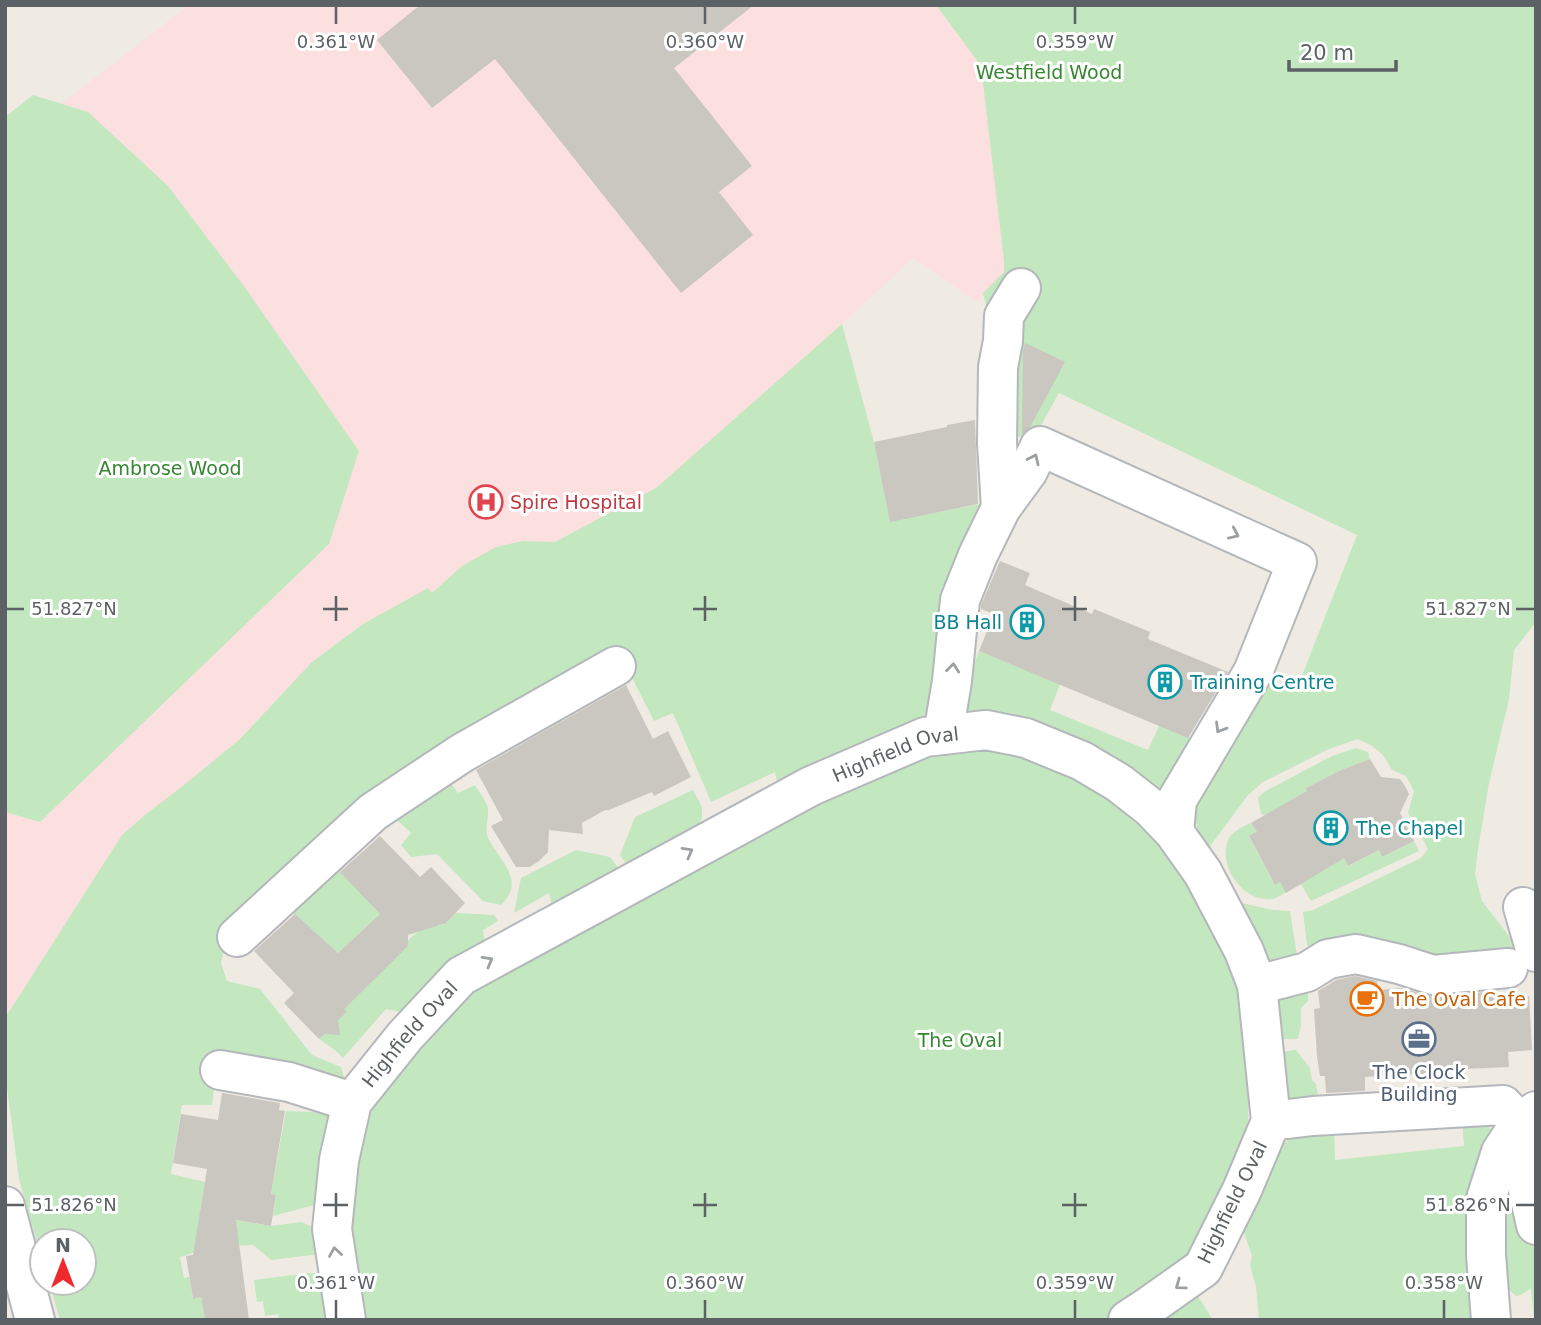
<svg xmlns="http://www.w3.org/2000/svg" width="1541" height="1325" font-family="'DejaVu Sans',sans-serif">
	<style>
		.medical { fill: #fcdfdf }
		.green { fill: #c3e7bf }
		.building { fill: #cac6c0 }
		.lines { fill: none; stroke-linecap: round; stroke-linejoin: round }
		.minor-casing { stroke: #b4b7bb; stroke-width: 42 }
		.minor { stroke: #fff; stroke-width: 38 }
		.oneway { stroke: #9da0a3 }
		.ticks { fill: none; stroke: #5c6165; stroke-width: 2.5 }
		.labels { text-anchor: middle; stroke-width: 6; stroke-linejoin: round; paint-order: stroke }
		.park-label { font-size: 19px; fill: #368632; stroke: #fff }
		.health-label { font-size: 19px; fill: #be3a42; stroke: #fff; text-anchor: start }
		.culture-label { font-size: 19px; fill: #0d838f; stroke: #fff; text-anchor: start }
		.street-label { font-size: 19px; fill: #5c6165; stroke: #fff }
		.food-label { font-size: 19px; fill: #c56008; stroke: #fff; text-anchor: start }
		.service-label { font-size: 19px; fill: #4e5e75; stroke: #fff }
		.ticks-label { font-size: 18px; text-anchor: middle; fill: #5c6165; stroke: #fff; stroke-width: 6; stroke-linejoin: round; paint-order: stroke }
	</style>
	<rect width="100%" height="100%" fill="#efebe3"/>
	<path class="medical" d="M189,5H936L981,65L1004,261V272L977,302L913,258L842,324L656,488L555,542L523,541L462,566L432,593L428,588L363,624L312,662L240,739L189,781L146,814L122,835L5,1018V812L40,821L329,544L359,451L88,112L61,104Z"/>
	<path class="green" d="M936,5H1536V622L1514,650L1509,699L1489,783L1478,849L1475,874L1482,901L1509,936L1520,954L1309,960L1303,912L1313,910L1421,858L1428,849L1408,813L1414,791L1406,776L1392,770L1383,755L1372,746L1358,739L1329,749L1263,782L1248,795L1205,853L1193,813L1199,783L1266,680L1296,691L1357,535L1059,393L1031,443L1007,430L1005,379L983,293L1004,272V261L981,66Z
		M33,95L88,112L168,186L246,289L359,451L329,544L40,822L5,812V117Z
		M842,324L874,442L890,521L997,501L956,575L941,588L948,592L937,724L779,792L775,772L711,802L673,713L654,721L620,654L229,930L221,963L227,981L260,989L312,1055L341,1067L348,1090L217,1063L212,1105H182L171,1174L205,1182L200,1211L217,1213L221,1218L271,1226L301,1222L315,1228L320,1254L271,1260L253,1245L212,1247L180,1257L184,1278L189,1277L193,1299L201,1297L205,1320H60L49,1283H84V1241H42V1260L19,1179L5,1072V1018L122,835L146,814L189,781L240,739L312,662L363,624L428,588L432,593L462,566L496,547L523,541L555,542L656,488Z
		M979,651L1060,684L1050,710L1148,750L1159,726L1199,742L1165,795L953,721Z
		M982,742L1066,766L1167,843L1233,962L1250,1044L1248,1120L1239,1166L1185,1265L1112,1320H356L344,1265L360,1115L473,989L579,921L918,755Z
		M1356,748L1368,752L1370,759L1341,770L1306,788L1313,801L1265,815L1261,814L1258,798L1264,792L1332,756Z
		M444,774L458,793L475,785C479,792 487,801 488,809C489,819 484,829 488,837C499,862 527,879 501,905L483,901L437,854L411,857L401,845L411,833L395,818Z
		M693,790L702,807V817L695,837L630,870L620,855L635,817Z
		M1251,823L1257,832L1249,837L1275,885L1280,882L1286,892C1279,897 1274,900 1266,899C1241,898 1220,867 1227,843C1230,832 1242,827 1251,823Z
		M1414,841L1419,851L1311,901L1296,876L1341,853L1349,866L1379,850L1382,857Z
		M576,850L610,857L624,875L553,909L549,893L514,913L521,878Z
		M329,859L380,914L338,953L282,903Z
		M1242,903L1272,910L1290,911L1298,962L1267,965L1235,906Z
		M456,913L494,915L498,921L483,930L486,952L410,1014L386,1009L343,1058L335,1050L319,1039C325,1034 335,1026 338,1019C340,1013 339,1008 343,1003C355,988 372,991 377,970L392,961L408,946V940L431,921L439,926L446,923Z
		M1308,988V1001L1301,1008V1025L1298,1039H1279L1276,996Z
		M1296,1050L1310,1068L1312,1080L1316,1084L1319,1102L1292,1099L1286,1096L1281,1052Z
		M286,1111L343,1113L329,1201L273,1216L276,1196L271,1194Z
		M1462,1120C1469,1121 1479,1120 1485,1123C1496,1128 1492,1157 1486,1165C1483,1169 1477,1173 1473,1176L1467,1210L1475,1320H1259L1256,1286L1250,1266L1252,1256L1243,1229L1276,1152C1293,1131 1309,1130 1334,1125L1335,1160L1464,1146Z
		M1514,1164L1536,1256V1320H1534L1531,1288L1521,1295L1516,1296L1505,1286L1502,1207Z
		M309,1273L323,1274L331,1320H279L278,1314L265,1316L263,1301L257,1302L254,1280Z
		M1194,1290L1213,1320H1152Z"/>
	<path class="building" d="M420,5H754L674,68L752,166L719,192L753,235L681,293L495,59L432,108L377,40Z
		M1025,343L1065,362L1030,427L1022,435L1023,352Z
		M975,420L978,504L890,522L874,442L947,427V425Z
		M1000,561L1030,573L1025,585L1092,614L1094,609L1150,632L1148,639L1228,672L1188,738L979,651L994,614L981,609V605Z
		M626,685L653,739L668,731L691,777L654,796L652,792L609,810H605L582,823L583,834L549,830L548,852L539,861L530,867H516L491,826L503,820L476,770Z
		M1370,759L1381,777L1400,779L1405,786L1409,794L1400,813L1414,841L1382,857L1379,850L1348,866L1344,858L1286,893L1280,882L1275,885L1249,836L1257,832L1251,823L1307,791L1306,788L1341,770Z
		M380,836L420,877L431,867L465,903L446,923L408,935V946L344,1009L347,1012L338,1020L340,1035L325,1034L319,1039L284,1003L294,993L254,951L295,914L338,953L380,914L340,872Z
		M1355,976L1377,981L1378,990L1402,988L1434,997L1496,991V997L1529,996L1532,1050L1508,1052L1509,1067L1442,1070V1073L1365,1077V1091L1326,1093L1325,1076H1320L1317,1056L1314,1009L1320,1008L1318,991L1336,980Z
		M222,1093L280,1103L279,1110L285,1111L271,1194L276,1195L271,1226L236,1220L249,1320H205L201,1297L193,1299L186,1256L193,1255L207,1169L173,1163L181,1114L218,1120Z"/>
	<g class="lines">
		<defs>
			<g id="minor">
				<path d="M1001,508L997,443L998,367L1003,341L1004,316L1021,288"/>
				<path d="M943,735L952,681L960,600L978,555L1001,508L1028,471L1040,446L1297,562L1253,672L1177,800L1174,832"/>
				<path d="M1523,907L1536,952"/>
				<path d="M237,937L373,812L462,753L616,666"/>
				<path d="M1257,985L1307,972L1328,959L1356,954L1399,964L1433,975L1508,968"/>
				<path d="M220,1070L289,1082L352,1102"/>
				<path d="M1271,1121L1313,1116L1503,1105L1520,1123"/>
				<path d="M1515,1132L1536,1225"/>
				<path d="M5,1206L35,1320"/>
				<path id="s1" d="M346,1320L332,1229L339,1160L352,1102L405,1036L461,976L811,786L925,737L986,730L1026,738L1082,761L1119,783L1151,808L1174,832L1203,873L1244,951L1257,985L1271,1121L1242,1190L1203,1268L1145,1309L1128,1320"/>
				<path d="M1491,1320L1486,1255V1199L1501,1152L1520,1123L1536,1111"/>
			</g>
		</defs>
		<use href="#minor" class="minor-casing"/>
		<use href="#minor" class="minor"/>
	</g>
	<defs><path id="oneway-chevron" d="M-2-3.5L2.5 0L-2 3.5" fill="none" stroke-width="1.6" stroke-linecap="round" stroke-linejoin="round" transform="scale(1.75)"/></defs>
	<g class="oneway">
		<use href="#oneway-chevron" transform="translate(1034 459) rotate(-65)"/>
		<use href="#oneway-chevron" transform="translate(1234 534) rotate(24)"/>
		<use href="#oneway-chevron" transform="translate(953 668) rotate(-84)"/>
		<use href="#oneway-chevron" transform="translate(1220 728) rotate(121)"/>
		<use href="#oneway-chevron" transform="translate(688 852) rotate(-29)"/>
		<use href="#oneway-chevron" transform="translate(488 961) rotate(-29)"/>
		<use href="#oneway-chevron" transform="translate(335 1252) rotate(-99)"/>
		<use href="#oneway-chevron" transform="translate(1180 1285) rotate(144)"/>
	</g>
	<path class="ticks" d="M336,7V24M705,7V24M1075,7V24M336,596V621M705,596V621M1075,596V621M7,609H24M323,609H348M693,609H717M1062,609H1087M1516,609H1534M336,1193V1217M705,1193V1217M1075,1193V1217M7,1205H24M323,1205H348M693,1205H717M1062,1205H1087M1516,1205H1534M336,1300V1318M705,1300V1318M1075,1300V1318M1444,1300V1318"/>
	<defs>
		<symbol id="hospital-ring" viewBox="-11 -11 22 22"><circle r="9.5" fill="#fff" stroke="#e0444e" stroke-width="1.5"/><path d="M-5-5h3v3.5h4V-5h3V5h-3V1.5h-4V5h-3Z" fill="#e0444e"/></symbol>
		<symbol id="building-ring" viewBox="-11 -11 22 22"><circle r="9.5" fill="#fff" stroke="#0f9aa8" stroke-width="1.5"/><path d="M-4-6H4V6H1V3H-1V6H-4ZM-2.5-4.3h1.7v1.8h-1.7ZM.8-4.3h1.7v1.8H.8ZM-2.5-1h1.7V.8h-1.7ZM.8-1h1.7V.8H.8Z" fill="#0f9aa8"/></symbol>
		<symbol id="cafe-ring" viewBox="-11 -11 22 22"><circle r="9.5" fill="#fff" stroke="#e8710a" stroke-width="1.5"/><path d="M-5.5-4.5H6V0H3Q3 3.5 0 3.5H-2.5Q-5.5 3.5-5.5 0ZM3-3.2v2h1.7v-2ZM-6 4.5H4V6H-6Z" fill="#e8710a"/></symbol>
		<symbol id="office-ring" viewBox="-11 -11 22 22"><circle r="9.5" fill="#fff" stroke="#5c6f8a" stroke-width="1.5"/><path d="M-6-3h4V-5.5h4V-3h4V5H-6ZM-1-4.5V-3h2v-1.5ZM-6 0V1H6V0Z" fill="#5c6f8a"/></symbol>
	</defs>
	<g fill-rule="evenodd">
		<use href="#hospital-ring" x="467" y="483" width="38" height="38"/>
		<use href="#building-ring" x="1008" y="603" width="38" height="38"/>
		<use href="#building-ring" x="1146" y="663" width="38" height="38"/>
		<use href="#building-ring" x="1312" y="809" width="38" height="38"/>
		<use href="#cafe-ring" x="1348" y="980" width="38" height="38"/>
		<use href="#office-ring" x="1400" y="1020" width="38" height="38"/>
	</g>
	<g class="labels">
		<g class="park-label">
			<text x="1049" y="79">Westfield Wood</text>
			<text x="170" y="475">Ambrose Wood</text>
			<text x="960" y="1047">The Oval</text>
		</g>
		<g class="health-label">
			<text x="510" y="509">Spire Hospital</text>
		</g>
		<g class="culture-label">
			<text x="1002" y="629" text-anchor="end">BB Hall</text>
			<text x="1190" y="689">Training Centre</text>
			<text x="1356" y="835">The Chapel</text>
		</g>
		<g class="street-label">
			<text dy="7" stroke="none"><textPath href="#s1" startOffset="877">Highfield Oval</textPath></text>
			<text dy="7" stroke="none"><textPath href="#s1" startOffset="310">Highfield Oval</textPath></text>
			<text transform="translate(1232 1202) rotate(-64)" y="7">Highfield Oval</text>
		</g>
		<g class="food-label">
			<text x="1392" y="1006">The Oval Cafe</text>
		</g>
		<g class="service-label">
			<text x="1419" y="1079">The Clock<tspan x="1419" dy="22">Building</tspan></text>
		</g>
	</g>
	<g class="ticks-label">
		<text x="336" y="48">0.361°W</text>
		<text x="705" y="48">0.360°W</text>
		<text x="1075" y="48">0.359°W</text>
		<text x="74" y="615">51.827°N</text>
		<text x="1468" y="615">51.827°N</text>
		<text x="74" y="1211">51.826°N</text>
		<text x="1468" y="1211">51.826°N</text>
		<text x="336" y="1289">0.361°W</text>
		<text x="705" y="1289">0.360°W</text>
		<text x="1075" y="1289">0.359°W</text>
		<text x="1444" y="1289">0.358°W</text>
	</g>
	<rect width="1541" height="1325" fill="none" stroke="#5c6165" stroke-width="14"/>
	<g transform="translate(63 1262)"><circle r="33" fill="#ffffff" stroke="#bec0c1" stroke-width="2"/>
	<path d="M0-5L12 26L0 18L-12 26Z" fill="#ef292e"/>
	<text y="-10" font-size="19" font-weight="bold" text-anchor="middle" fill="#5c6165">N</text>
	</g>
	<path d="M1289 60v10h107v-10" fill="none" stroke="#5c6165" stroke-width="3.5"/>
	<text x="1300" y="60" font-size="21" fill="#5c6165" stroke="#ffffff" stroke-width="5" paint-order="stroke">20 m</text>
</svg>
